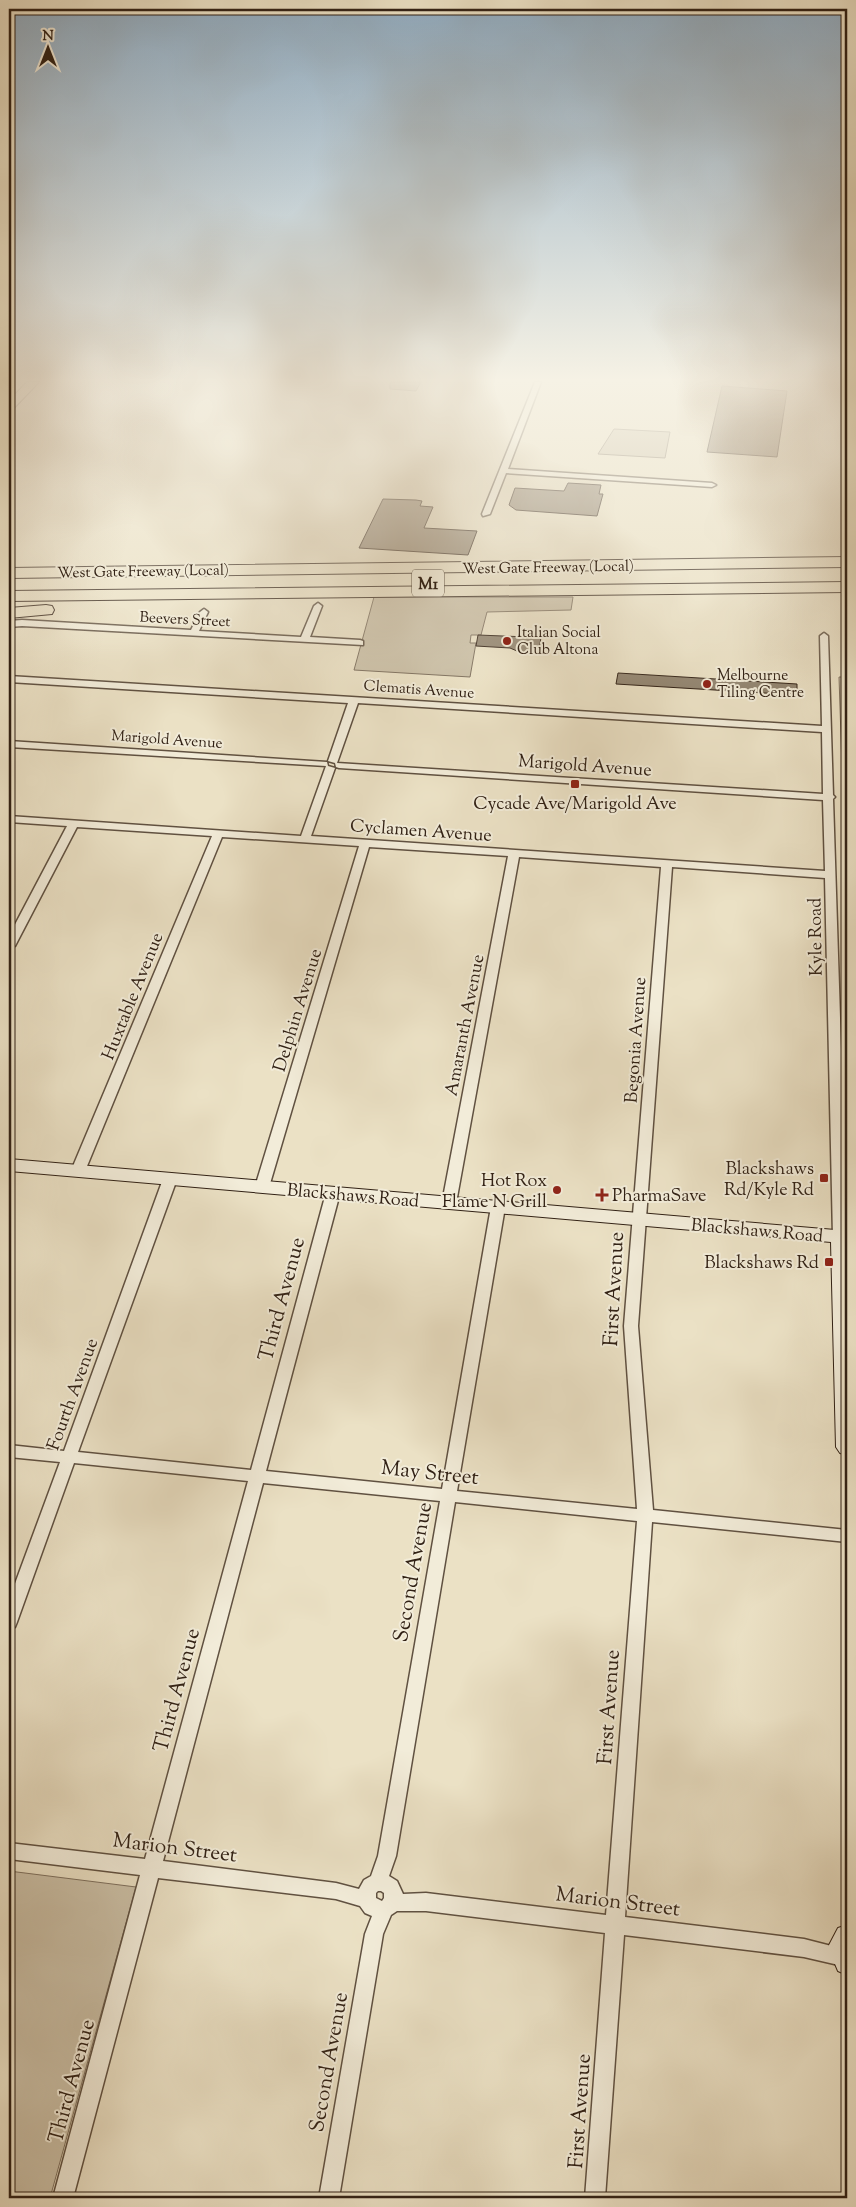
<svg xmlns="http://www.w3.org/2000/svg" width="856" height="2207" font-family="'Sorts Mill Goudy',serif">
	<style>
		.green { fill: #cbc0a7; stroke: #7e705e }
		.building { fill: #928571; stroke: #312115 }
		.lines { fill: none; stroke-linecap: round; stroke-linejoin: round }
		.street-casing { stroke: #605141; stroke-width: 3 }
		.secondary-casing { stroke: #312115; stroke-width: 2 }
		.primary-casing { stroke: #312115; stroke-width: 2 }
		.highway-casing { stroke: #312115; stroke-width: 2 }
		.street { fill: #f2ecd9; fill-rule: evenodd }
		.secondary { fill: #f2ecd9; fill-rule: evenodd }
		.primary { fill: #ebe1c5; fill-rule: evenodd }
		.highway { fill: #ebe1c5; fill-rule: evenodd }
		.poi-dot { fill: #8f2418; stroke: #f2ecd9; stroke-width: 2 }
		.labels { text-anchor: middle; stroke-width: 4; stroke-linejoin: round; paint-order: stroke }
		.far-street-label { font-size: 15px; fill: #312115; stroke: #f2ecd9 }
		.far-poi-label { font-size: 15px; fill: #312115; stroke: #f2ecd9; text-anchor: start }
		.shield { fill: #f2ecd9; stroke: #6b5e50; stroke-width: 1 }
		.shield-label { font-size: 16px; font-weight: bold; fill: #312115 }
		.street-label { font-size: 18px; fill: #312115; stroke: #f2ecd9 }
		.poi-label { font-size: 18px; fill: #312115; stroke: #f2ecd9; text-anchor: end }
		.near-street-label { font-size: 21px; fill: #312115; stroke: #f2ecd9 }
	</style>
	<rect width="100%" height="100%" fill="#ebe1c5"/>
	<filter id="stains"><feTurbulence type="fractalNoise" baseFrequency=".004" numOctaves="4"/><feColorMatrix values="0 0 0 0 .2 0 0 0 0 .09 0 0 0 0 .02 0 0 0 .5 -.17"/></filter>
	<radialGradient id="worn" r=".72"><stop offset=".6" stop-color="#630" stop-opacity="0"/><stop offset="1" stop-color="#630" stop-opacity=".3"/></radialGradient>
	<path class="green" d="M614,429L670,432L665,458L598,454Z
		M374,597H573L571,610L487,612L481,635H471L470,643H476L470,677L354,670Z
		M839,677H847V870L844,828Z
		M9,1871L136,1887L50,2198H9Z"/>
	<path class="building" d="M390,382H421L416,391L390,389Z
		M722,386L787,391L777,457L707,452Z
		M568,483L601,485L599,494H603L597,516L516,510L509,505L515,488L564,491Z
		M383,499L416,500L422,501L420,506L433,507L424,528L477,531L468,555L359,548Z
		M478,635L528,637H541L539,651L528,652L517,651L510,648L476,646Z
		M618,673L797,684V695L616,684Z"/>
	<g class="lines">
		<defs>
			<path id="street" d="M535,382H541L508,469L712,483L716,485L712,487L506,473L490,514L483,516L482,514Z
				M318,603L322,606L310,637L360,640L363,641V645L22,626L9,627V621L22,620L191,630L200,612L204,609L208,612L199,631L301,637L314,606Z
				M824,633L828,636L833,795L835,797L833,799L847,1237L840,1242L833,1237L825,878L672,867L638,1326L653,1510L847,1530V1542L652,1522L625,1917L804,1939L847,1950V1964L843,1966L804,1957L624,1935L605,2198H585L605,1933L426,1911H397L391,1915L383,1934L339,2198H319L365,1934L372,1916L365,1913L360,1906L336,1899L158,1878L73,2198H53L140,1875L9,1859V1843L145,1859L248,1481L74,1463L17,1622L15,1627L9,1629V1600L60,1462L9,1457V1445L64,1451L163,1179L170,1175L177,1179L78,1452L251,1470L326,1193L333,1189L340,1193L266,1471L442,1489L491,1207L498,1203L505,1207L457,1491L637,1509L624,1326L661,867L519,857L456,1203L449,1207L442,1203L508,856L369,847L269,1187L262,1191L255,1187L359,846L222,837L85,1171L78,1175L71,1171L212,836L77,827L15,946L9,949V936L67,826L9,822V816L301,836L326,766L9,747V741L327,762L328,766L335,768L311,836L825,871L823,800L339,768L336,767L335,763L328,761L348,703L9,682V676L822,726L820,636ZM358,703L822,732L823,794L337,763ZM263,1483L440,1501L378,1856L371,1876L364,1880L359,1889L336,1883L163,1861ZM455,1502L637,1521L606,1915L426,1893L403,1894L397,1881L389,1876L396,1856ZM378,1891H381L384,1893V1898L382,1901L376,1898V1893Z"/>
			<path id="secondary" d="M9,1159L847,1231V1455L840,1453L836,1447L831,1242L9,1171Z
				M847,1925V1975L838,1971L828,1947L838,1928Z"/>
			<path id="primary" d="M27,382H39L13,409L9,410V401Z"/>
			<path id="highway" d="M847,557V567L9,578V568Z
				M847,582V592L9,601V591Z
				M46,605L52,606L54,610L52,614L9,618V608Z"/>
		</defs>
		<use href="#street" class="street-casing"/>
		<use href="#secondary" class="secondary-casing"/>
		<use href="#primary" class="primary-casing"/>
		<use href="#highway" class="highway-casing"/>
		<use href="#street" class="street"/>
		<use href="#secondary" class="secondary"/>
		<use href="#primary" class="primary"/>
		<use href="#highway" class="highway"/>
	</g>
	<linearGradient id="sky" x2="0" y2="1"><stop stop-color="#90acc2"/><stop offset="0.55" stop-color="#f6f2e5"/><stop offset="1" stop-color="#f6f2e5" stop-opacity="0"/></linearGradient>
	<rect width="856" height="691" fill="url(#sky)"/>
	<g class="poi-dot">
		<circle cx="507" cy="641" r="5"/>
		<circle cx="707" cy="684" r="5"/>
		<rect x="570" y="779" width="10" height="10" rx="2.5"/>
		<rect x="819" y="1173" width="10" height="10" rx="2.5"/>
		<circle cx="557" cy="1190" r="5"/>
		<path d="M599.5 1187.5h5v5h5v5h-5v5h-5v-5h-5v-5h5z"/>
		<rect x="824" y="1257" width="10" height="10" rx="2.5"/>
	</g>
	<g class="labels">
		<g class="far-street-label">
			<text transform="translate(548 567) rotate(-1)" y="5">West Gate Freeway (Local)</text>
			<text transform="translate(143 571) rotate(-1)" y="5">West Gate Freeway (Local)</text>
			<text transform="translate(185 619) rotate(3)" y="5">Beevers Street</text>
			<text transform="translate(419 689) rotate(4)" y="5">Clematis Avenue</text>
			<text transform="translate(167 739) rotate(4)" y="5">Marigold Avenue</text>
		</g>
		<g class="far-poi-label">
			<text x="517" y="637">Italian Social<tspan x="517" dy="17">Club Altona</tspan></text>
			<text x="717" y="680">Melbourne<tspan x="717" dy="17">Tiling Centre</tspan></text>
		</g>
		<rect class="shield" x="412" y="569.5" width="32" height="27" rx="4"/>
		<g class="shield-label">
			<text x="428" y="589">M1</text>
		</g>
		<g class="street-label">
			<text transform="translate(585 765) rotate(4)" y="6">Marigold Avenue</text>
			<text transform="translate(421 830) rotate(4)" y="6">Cyclamen Avenue</text>
			<text transform="translate(815 937) rotate(-91)" y="6">Kyle Road</text>
			<text transform="translate(132 996) rotate(-68)" y="6">Huxtable Avenue</text>
			<text transform="translate(297 1010) rotate(-73)" y="6">Delphin Avenue</text>
			<text transform="translate(464 1025) rotate(-79)" y="6">Amaranth Avenue</text>
			<text transform="translate(635 1040) rotate(-86)" y="6">Begonia Avenue</text>
			<text transform="translate(353 1195) rotate(5)" y="6">Blackshaws Road</text>
			<text transform="translate(757 1230) rotate(5)" y="6">Blackshaws Road</text>
			<text transform="translate(72 1394) rotate(-70)" y="6">Fourth Avenue</text>
		</g>
		<g class="poi-label">
			<text x="575" y="809" text-anchor="middle">Cycade Ave/Marigold Ave</text>
			<text x="814" y="1174">Blackshaws<tspan x="814" dy="21">Rd/Kyle Rd</tspan></text>
			<text x="547" y="1186">Hot Rox<tspan x="547" dy="21">Flame N Grill</tspan></text>
			<text x="612" y="1201" text-anchor="start">PharmaSave</text>
			<text x="819" y="1268">Blackshaws Rd</text>
		</g>
		<g class="near-street-label">
			<text transform="translate(613 1289) rotate(-87)" y="7">First Avenue</text>
			<text transform="translate(281 1299) rotate(-75)" y="7">Third Avenue</text>
			<text transform="translate(430 1472) rotate(6)" y="7">May Street</text>
			<text transform="translate(412 1572) rotate(-80)" y="7">Second Avenue</text>
			<text transform="translate(176 1690) rotate(-75)" y="7">Third Avenue</text>
			<text transform="translate(608 1707) rotate(-86)" y="7">First Avenue</text>
			<text transform="translate(175 1847) rotate(7)" y="7">Marion Street</text>
			<text transform="translate(618 1901) rotate(7)" y="7">Marion Street</text>
			<text transform="translate(328 2062) rotate(-80)" y="7">Second Avenue</text>
			<text transform="translate(71 2081) rotate(-75)" y="7">Third Avenue</text>
			<text transform="translate(579 2111) rotate(-86)" y="7">First Avenue</text>
		</g>
	</g>
	<rect width="856" height="2207" fill="none" stroke="#ebe1c5" stroke-width="30"/>
	<rect x="10" y="10" width="836" height="2187" fill="none" stroke="#312115" stroke-width="2.5"/>
	<rect x="15" y="15" width="826" height="2177" fill="none" stroke="#312115"/>
	<g transform="translate(48 48)" stroke="#f2ecd9" stroke-width="4" paint-order="stroke">
	<path d="M0-4L9 19L0 12L-9 19Z" fill="#312115"/>
	<text y="-8" font-size="14" font-weight="bold" text-anchor="middle" fill="#312115">N</text>
	</g>
	<rect width="100%" height="100%" filter="url(#stains)"/>
	<rect width="100%" height="100%" fill="url(#worn)"/>
</svg>
